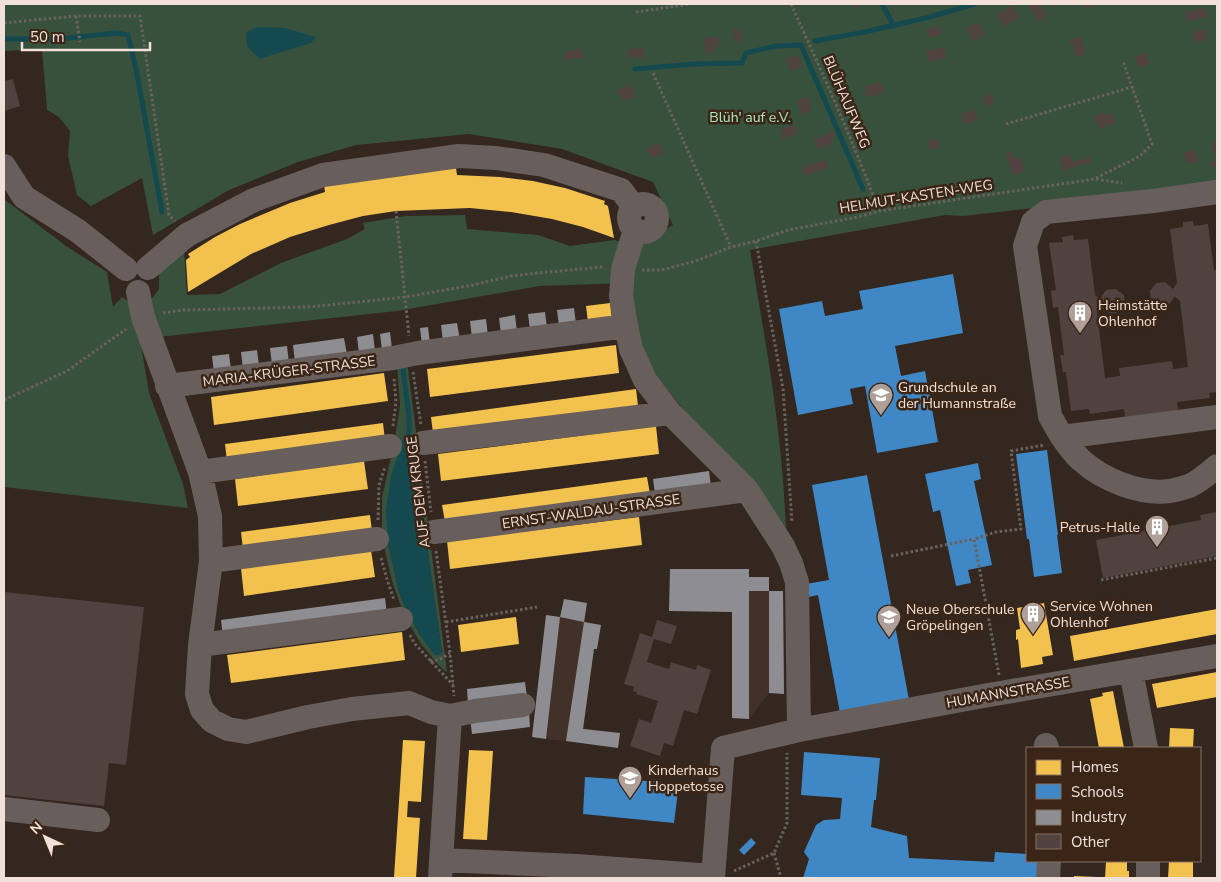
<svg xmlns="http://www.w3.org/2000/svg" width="1221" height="882" font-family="'Nunito Sans',sans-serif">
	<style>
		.industrial { fill: #423129 }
		.green { fill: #38513d; fill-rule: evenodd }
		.water { fill: #144a4f }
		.homes { fill: #f2c14e }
		.schools { fill: #3f88c5 }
		.industry { fill: #8d8d92 }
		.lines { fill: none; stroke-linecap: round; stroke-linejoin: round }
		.stream { stroke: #144a4f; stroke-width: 5 }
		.building { fill: #50433f }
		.path { stroke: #69625e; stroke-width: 3; stroke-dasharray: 2.5 2.5; stroke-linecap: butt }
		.minor { stroke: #685f5d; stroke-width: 24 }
		.labels { text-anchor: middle; stroke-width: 5; stroke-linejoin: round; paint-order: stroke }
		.street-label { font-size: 14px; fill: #f1e1d9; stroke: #3b2517 }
		.park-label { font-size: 14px; fill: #a8e9bb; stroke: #3b2517 }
		.poi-label { font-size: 14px; fill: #f1e1d9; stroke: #3b2517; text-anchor: start }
	</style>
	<rect width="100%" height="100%" fill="#33271f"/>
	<path class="industrial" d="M749,577H769V591H783L784,694L769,693L749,719L732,718V612Z
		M564,599L587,603L585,622L601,625L597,649H594L583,728L620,733L618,748L532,737L546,615L560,617Z"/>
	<path class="green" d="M4,4H1217V185L1105,200L964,216L945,215L750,250C766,345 784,441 786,538L651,369L632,337L628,283L540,286L397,311L140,339L149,393L183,484L188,508L4,487V201L5,200L66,246L107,272L113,307L122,297L134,305L149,302L159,289V269L184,250L187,295L220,294L281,263L347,239L365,229L363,223L405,216L465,215L467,229L538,235L570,246L615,240L633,247L673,225L653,182L562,149L469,134L356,145L298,162L229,190L153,235L142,178L91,206L77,195L68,156L70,131L59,117L47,110L42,49L4,51Z
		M407,361L447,672L442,669L421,644L404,615L392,581L382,538V497L394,444L400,405L397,363ZM412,439L442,653L435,655L420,635L406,609L399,592L388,543Z"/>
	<path class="water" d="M258,27L285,28L316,37L311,43L259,59L247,46L246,32Z
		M412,438L442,654L435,655L420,635L406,609L399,592L388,543L386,510L391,476L403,439Z"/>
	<path class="homes" d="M456,168L457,175L500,177L533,181L565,188L605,201L604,204L608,206L614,238L583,227L552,219L511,212L470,208L396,211L363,216L329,225L290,237L251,254L188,292L186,260L190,257L188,254L215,237L240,224L290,203L325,192L324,185Z
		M610,303L612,319L588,322L586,306Z
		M616,345L619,373L430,397L427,369Z
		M384,373L388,401L214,425L211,397Z
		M636,389L638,406L433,433L431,417Z
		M383,423L385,440L227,461L225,444Z
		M656,426L659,454L441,481L438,454Z
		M364,461L368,489L238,506L235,479Z
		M647,477L650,494L445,522L442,505Z
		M370,515L372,531L243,549L241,532Z
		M639,517L642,545L450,569L447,541Z
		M371,550L375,577L244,596L241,568Z
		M1044,603L1053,655L1042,657L1043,664L1021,668L1018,639L1016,640V630L1020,629L1017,608Z
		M1217,609V634L1074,661L1070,636Z
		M516,617L519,644L461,652L458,625Z
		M402,632L405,660L231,683L227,655Z
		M1217,672V697L1157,708L1152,684Z
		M1113,691L1124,748H1099L1090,699L1103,696L1102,693Z
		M1170,728L1194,729L1193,748H1169Z
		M403,740L425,741L421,802L408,801L407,817L420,818L416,878L394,877Z
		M469,750L493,751L487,840L463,839Z
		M1106,861H1127V871H1129V878H1105Z
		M1169,861H1193V878H1168Z
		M1074,876L1097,877V878H1074Z"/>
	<path class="schools" d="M953,274L963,333L895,346L901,376L925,371L938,442L877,453L865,386L850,389L853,404L798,415L779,309L822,301L825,316L863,309L859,291Z
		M1047,450L1058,535H1057L1062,573L1034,577L1029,539H1027L1016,454Z
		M978,463L981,479L974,481L992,565L968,570L971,583L956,586L940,510L933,512L925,474Z
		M867,475L909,700L840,713L818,595L808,597L806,584L829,580L812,485Z
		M804,752L880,758L876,800H874L871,827L907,836L909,858L994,862L995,852L1027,854V861H1047L1046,878H803L809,859L804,852L816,825L824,820L840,819L842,798L801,795Z
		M585,777L679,783L674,823L583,814Z
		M751,838L756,843L744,855L739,850Z"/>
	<path class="industry" d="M574,308L576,324L559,326L557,310Z
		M545,312L547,328L530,330L528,314Z
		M515,315L517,332L501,334L499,318Z
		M486,319L488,336L472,338L470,321Z
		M457,323L460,340L443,342L441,325Z
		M428,327L430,344L422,345L420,328Z
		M390,332L392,349L382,350L380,334Z
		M373,334L375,351L359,353L357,337Z
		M344,338L347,355L295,362L293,345Z
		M287,346L289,363L272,365L270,348Z
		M257,350L259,366L243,369L241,352Z
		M229,354L231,370L214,373L212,356Z
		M709,471L711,487L655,494L653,479Z
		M670,569H749V577H769V591H749V719L732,718V612L669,611Z
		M769,591H783L784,694L769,693Z
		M385,598L387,615L223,637L221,620Z
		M564,599L587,603L584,622L560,617Z
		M546,615L560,617L546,739L532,737Z
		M584,622L601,625L597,649H594L583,729L620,733L618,748L566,741Z
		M525,682L527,697L468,704L467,689Z
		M529,712L530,727L472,734L470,718Z"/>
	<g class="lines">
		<path class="stream" d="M882,4L894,26
			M4,39H58L116,33L128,35L136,69L162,212
			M815,41L860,33L926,18L975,4
			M635,69L694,64L742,63L746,53L776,46L801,45L863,189
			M403,369L409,417V445"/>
	</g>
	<path class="building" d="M854,4H865L855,8Z
		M1028,4H1040L1047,16L1038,21Z
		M1083,4H1096L1085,8Z
		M1013,6L1019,17L1003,27L997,14Z
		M1206,8L1207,17L1187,21L1185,12Z
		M979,22L985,35L973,41L966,28Z
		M940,26L942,34L929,38L926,30Z
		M741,29L742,42L735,43L733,30Z
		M1206,29L1208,40L1195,43L1193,32Z
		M718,37L719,47H713V53H705L704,38Z
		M1080,37L1086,53L1076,57L1070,40Z
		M944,47L946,58L929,62L927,51Z
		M644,48L645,57L628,58V49Z
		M582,49L583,58L565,60L564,52Z
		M1146,53L1150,64L1138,67L1135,57Z
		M798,55L803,67L790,71L786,59Z
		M13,79L20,106L4,111V81Z
		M881,82L884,93L867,97L865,86Z
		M631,85L635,97L624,101L621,94L618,95L616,90Z
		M992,94L995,103L986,106L983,97Z
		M807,97L812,110L802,114L797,100Z
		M975,110L978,120L964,124L961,114Z
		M1104,112L1105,115L1112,113L1116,123L1099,129L1094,116Z
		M795,124L798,133L783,139L780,130Z
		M833,131L835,137L831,139L832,144L817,149L814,140L822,137V136Z
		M937,138L939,148L930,150L928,141Z
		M1217,141V153L1213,154L1211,142Z
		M656,144L657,145L660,144L664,153L652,158L649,152H647L645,149Z
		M1195,149L1199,161L1187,164L1183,153Z
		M1012,151L1014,159L1021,157L1025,171L1012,175L1006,153Z
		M1071,155L1073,162L1089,157L1091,162L1063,171L1059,159Z
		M1215,159H1217V166L1210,167L1209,163H1215Z
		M825,160L828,168L804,176L802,168Z
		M1193,221L1194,226L1208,224L1214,270L1217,269V285L1216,286L1217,298V392L1209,393L1210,398L1177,402L1178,410L1125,417L1124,409L1090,414L1089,409L1071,411L1066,372H1063L1060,355H1064L1058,307L1053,308L1051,291L1056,290L1049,243L1063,242L1062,237L1073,235L1074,240L1088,239L1095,295L1100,299L1106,290L1116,289L1124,295L1125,305L1119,312L1110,314L1101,307L1097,313L1105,378L1120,376L1119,368L1172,361L1173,369L1188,367L1180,301L1174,296V298L1168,305L1159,307L1151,301L1150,291L1156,283L1165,282L1173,289L1177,283L1170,229L1183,227V222Z
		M1217,512V556L1103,578L1096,540L1201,520L1200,515Z
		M4,592L144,607L126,765L109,763L104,806L4,795Z
		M657,620L677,626L671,644L654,639L647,662L669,669L671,662L696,670L697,665L711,670L697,714L684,710L673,746L664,743L660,756L630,746L639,719L651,723L658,701L636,694L637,692L633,691L634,687L624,684L640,633L652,637Z"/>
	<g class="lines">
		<path class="path" d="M791,4C822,72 853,141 879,211
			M636,12L690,4
			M76,16L80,42
			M4,23L76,16H140L169,215L175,221
			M653,73L731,247
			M1006,124L1132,87
			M1096,178L1140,156L1152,144L1123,61
			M396,211L409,336
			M756,241L783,388L792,523
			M642,270H662L696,261L731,247L756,241L788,230L858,217L879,211L1095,179L1122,183
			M163,313L183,310L307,307L406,297L473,285L511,276L537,273L603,267
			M413,372L421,425
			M4,400L67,371L126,329
			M393,426L396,402L394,378
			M425,461L431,512
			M378,520L379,485L385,467
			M436,551L450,653L454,696
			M891,556L974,539
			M381,558L387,579L394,600
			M1101,580L1217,558
			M446,622L537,607
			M410,635L415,644L453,685
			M430,661C439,661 444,657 450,653
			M999,675L974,539L996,532L1021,529L1011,451L1044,445
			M774,853L781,878
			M734,871L774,853L787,823V753"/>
		<path class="minor" d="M4,166L24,197L78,231L126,269
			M1217,192L1153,201L1046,212L1033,222L1025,246L1050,416C1058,431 1068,448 1081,460C1103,480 1140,495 1170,491C1176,490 1183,488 1189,486C1199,482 1209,473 1217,466
			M629 218a14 14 0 1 1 28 0a14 14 0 1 1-28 0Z
			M635,230L623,269L621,296L626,326L631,349L645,380L670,413L747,490L783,546L791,563L797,582L799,730L723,748L713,878
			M148,268L187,235L254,200L323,175L459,156L496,158L544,165L621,190L634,207
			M138,292L143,317L200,472L210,516L211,561L200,645L197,694L202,710L212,721L228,729L246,732L308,717L352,709L409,703L431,712L450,716L475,711L523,705
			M167,386L393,358L418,353L626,326
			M1062,437L1217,417
			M423,443L670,413
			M200,472L390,446
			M434,532L747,490
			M211,561L377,539
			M200,645L401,619
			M1131,671L1146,748
			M799,730L983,696L1217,656
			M1046,745L1047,748
			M4,809L98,820
			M441,860L576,866L713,876
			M440,878L450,716
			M1048,878L1049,861
			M1148,878V861"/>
	</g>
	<defs>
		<symbol id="building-pin" viewBox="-11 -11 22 30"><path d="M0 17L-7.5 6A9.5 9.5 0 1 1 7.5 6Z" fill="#aea098" stroke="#3b2517"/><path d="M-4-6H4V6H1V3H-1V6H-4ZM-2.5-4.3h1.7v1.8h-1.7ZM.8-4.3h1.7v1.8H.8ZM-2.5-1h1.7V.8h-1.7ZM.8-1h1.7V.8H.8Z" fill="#fff"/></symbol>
		<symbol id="school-pin" viewBox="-11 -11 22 30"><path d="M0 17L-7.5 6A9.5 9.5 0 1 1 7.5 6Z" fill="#aea098" stroke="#3b2517"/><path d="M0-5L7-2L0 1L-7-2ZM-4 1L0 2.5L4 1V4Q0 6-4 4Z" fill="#fff"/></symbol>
	</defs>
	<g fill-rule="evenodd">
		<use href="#building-pin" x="1066" y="299" width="28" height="38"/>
		<use href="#school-pin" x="867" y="381" width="28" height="38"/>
		<use href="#building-pin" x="1143" y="513" width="28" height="38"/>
		<use href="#building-pin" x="1019" y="600" width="28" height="38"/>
		<use href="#school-pin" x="875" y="603" width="28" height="38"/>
		<use href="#school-pin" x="616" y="764" width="28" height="38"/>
	</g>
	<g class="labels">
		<g class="street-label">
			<text transform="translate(847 102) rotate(67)" y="5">BLÜHAUFWEG</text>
			<text transform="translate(916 196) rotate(-9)" y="5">HELMUT-KASTEN-WEG</text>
			<text transform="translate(289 371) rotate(-7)" y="5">MARIA-KRÜGER-STRASSE</text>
			<text transform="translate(418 492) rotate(-97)" y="5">AUF DEM KRUGE</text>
			<text transform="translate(591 511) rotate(-8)" y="5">ERNST-WALDAU-STRASSE</text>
			<text transform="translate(1008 692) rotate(-10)" y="5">HUMANNSTRASSE</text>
		</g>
		<g class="park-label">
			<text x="750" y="122">Blüh' auf e.V.</text>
		</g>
		<g class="poi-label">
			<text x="1098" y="310">Heimstätte<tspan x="1098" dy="16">Ohlenhof</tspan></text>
			<text x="898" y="392">Grundschule an<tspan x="898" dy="16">der Humannstraße</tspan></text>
			<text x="1140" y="532" text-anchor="end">Petrus-Halle</text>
			<text x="1050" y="611">Service Wohnen<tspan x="1050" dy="16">Ohlenhof</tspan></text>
			<text x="906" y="614">Neue Oberschule<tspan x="906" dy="16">Gröpelingen</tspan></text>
			<text x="648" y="775">Kinderhaus<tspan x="648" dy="16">Hoppetosse</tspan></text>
		</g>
	</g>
	<rect width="1221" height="882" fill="none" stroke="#f1e1d9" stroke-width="10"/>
	<rect x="1026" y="747" width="175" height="115" fill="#3b2517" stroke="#847065"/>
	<rect x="1036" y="760" width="25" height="15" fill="#f2c14e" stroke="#847065"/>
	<text x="1071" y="772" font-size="15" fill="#f1e1d9">Homes</text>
	<rect x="1036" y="784" width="25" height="15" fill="#3f88c5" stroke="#847065"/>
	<text x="1071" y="797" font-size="15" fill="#f1e1d9">Schools</text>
	<rect x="1036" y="810" width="25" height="15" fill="#8d8d92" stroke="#847065"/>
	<text x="1071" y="822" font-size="15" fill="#f1e1d9">Industry</text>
	<rect x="1036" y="834" width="25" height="15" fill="#50433f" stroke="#847065"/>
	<text x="1071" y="847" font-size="15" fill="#f1e1d9">Other</text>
	<g transform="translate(45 837) rotate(316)" stroke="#3b2517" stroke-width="4" paint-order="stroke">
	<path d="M0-4L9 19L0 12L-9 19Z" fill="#f1e1d9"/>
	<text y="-8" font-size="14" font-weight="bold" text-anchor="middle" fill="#f1e1d9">N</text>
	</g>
	<path d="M22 42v8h128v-8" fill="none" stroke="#f1e1d9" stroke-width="2.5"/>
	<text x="30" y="42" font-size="15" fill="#f1e1d9" stroke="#3b2517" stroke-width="4" paint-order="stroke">50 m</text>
</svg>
